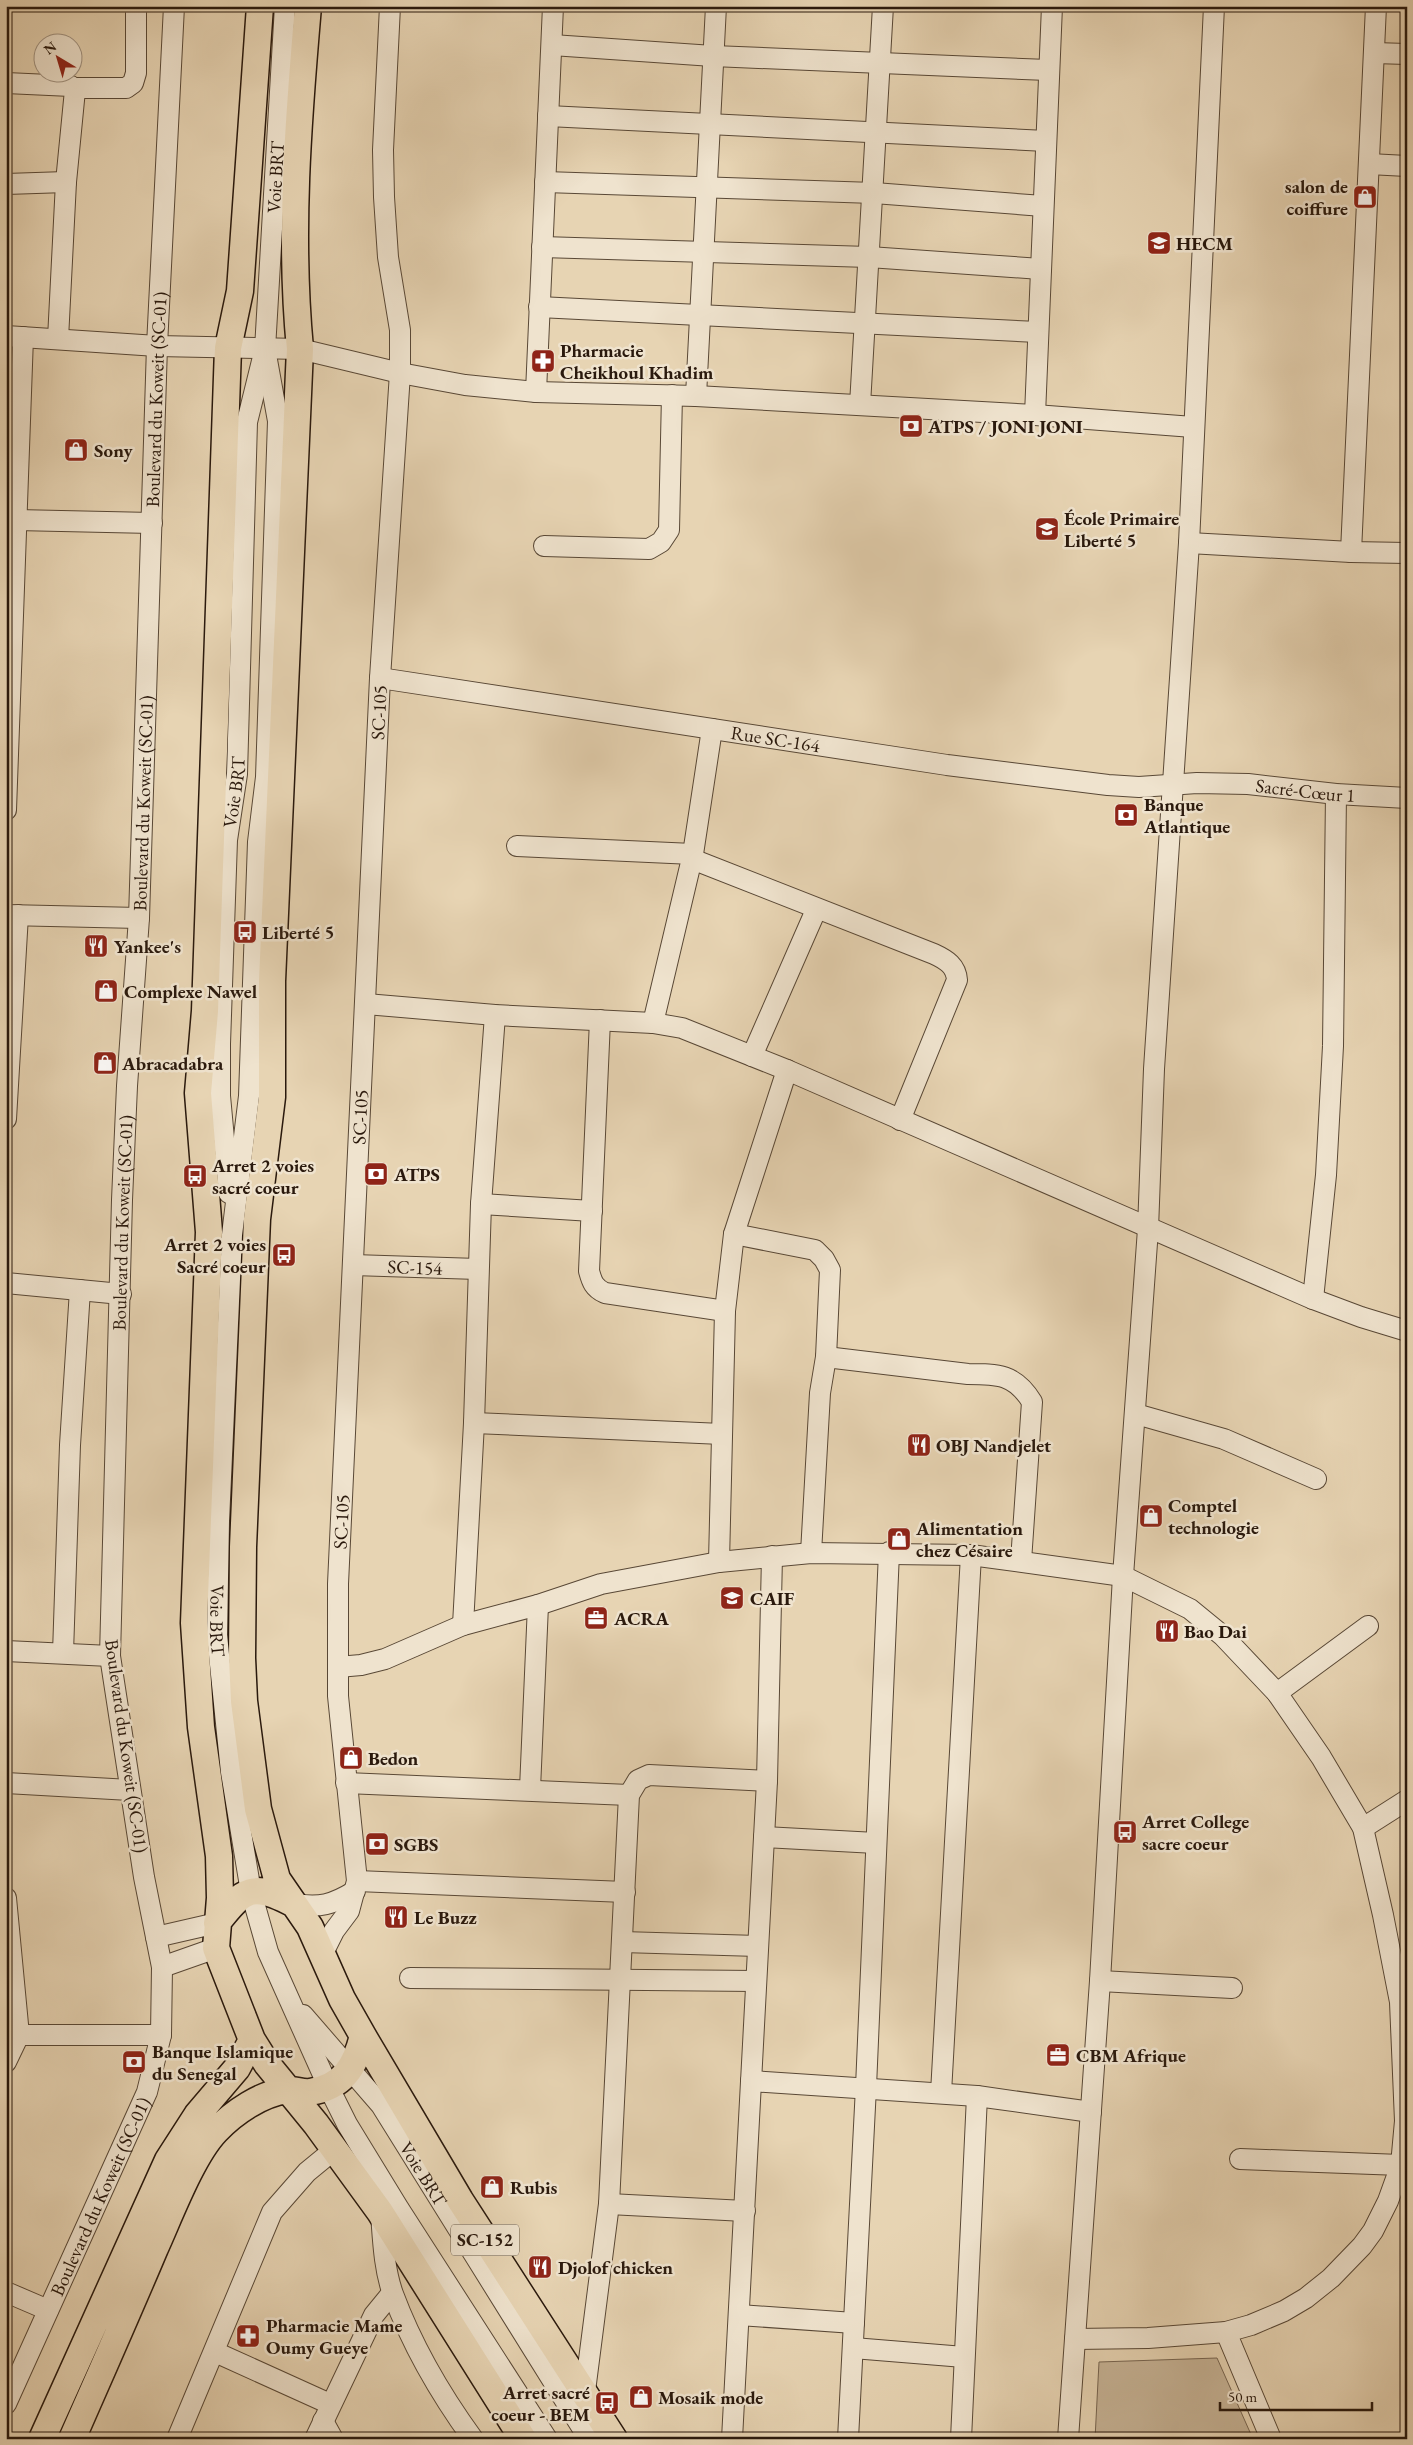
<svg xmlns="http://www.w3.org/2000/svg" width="1413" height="2445" font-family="'EB Garamond',serif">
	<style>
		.green { fill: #c7b497; stroke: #786652 }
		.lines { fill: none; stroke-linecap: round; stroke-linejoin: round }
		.minor-casing { stroke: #594836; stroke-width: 22 }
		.major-casing { stroke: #2a190d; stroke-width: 29 }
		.minor { stroke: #efe3ce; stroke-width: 20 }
		.major { stroke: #e7d4b3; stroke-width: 26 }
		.labels { text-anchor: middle; stroke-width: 5; stroke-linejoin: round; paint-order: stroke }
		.shield { fill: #efe3ce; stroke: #655647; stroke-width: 1 }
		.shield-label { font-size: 18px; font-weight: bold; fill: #2a190d }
		.street-label { font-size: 19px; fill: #2a190d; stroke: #efe3ce }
		.poi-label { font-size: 19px; font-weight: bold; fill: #2a190d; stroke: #efe3ce; text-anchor: start }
	</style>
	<rect width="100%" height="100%" fill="#e7d4b3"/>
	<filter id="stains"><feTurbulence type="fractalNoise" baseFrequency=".004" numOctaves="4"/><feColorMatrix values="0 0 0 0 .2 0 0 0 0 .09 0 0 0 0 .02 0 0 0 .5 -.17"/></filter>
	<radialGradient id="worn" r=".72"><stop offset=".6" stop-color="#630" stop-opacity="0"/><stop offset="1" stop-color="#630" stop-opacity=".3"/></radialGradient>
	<path class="green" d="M1217,2358L1253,2439H1095L1099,2362Z"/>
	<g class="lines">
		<defs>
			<g id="minor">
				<path d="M552,45L713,56L1048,70"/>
				<path d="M1374,53L1407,54"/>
				<path d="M6,83L71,86L75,90L66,182L58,339"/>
				<path d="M73,88H126L133,83L136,73V6"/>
				<path d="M548,116L1046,141"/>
				<path d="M1369,164L1407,166"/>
				<path d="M545,182L874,193L1043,206"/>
				<path d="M6,184L66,182"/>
				<path d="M542,247L869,257L1041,269"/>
				<path d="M539,307L1038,332"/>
				<path d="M6,336L157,346L300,349L400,373L465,385L536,392L696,396L1035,415L1193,427"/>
				<path id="s1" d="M265,349L278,421L266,777L258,842L249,1096L232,1235L219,1521L217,1635L231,1772L251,1892L268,1952L328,2086L347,2124L399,2209L547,2439"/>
				<path d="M536,392L553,6"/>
				<path d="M696,396L716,6"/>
				<path d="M860,405L883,6"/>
				<path d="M1035,415L1052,6"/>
				<path d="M16,520L152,523"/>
				<path d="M1189,543L1351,552L1407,553"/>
				<path d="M544,546L649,549L661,542L669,530L672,395"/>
				<path d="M1351,552L1376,6"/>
				<path id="s2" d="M380,678L947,765L1108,785L1139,787L1197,783L1248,784L1336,794L1407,798"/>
				<path d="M6,810L23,337"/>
				<path d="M517,846L693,854"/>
				<path d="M692,859L934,954C947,960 956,966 957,980L900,1120"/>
				<path d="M6,915L139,918"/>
				<path d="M366,1004L495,1015L653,1023L682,1028L787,1070L1313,1299L1361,1317L1407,1331"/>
				<path d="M600,1020L589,1271C592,1282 594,1288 605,1293L725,1311"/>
				<path d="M653,1023L693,854L712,729"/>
				<path d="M752,1056L816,910"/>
				<path d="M6,1119L18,915"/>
				<path id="s3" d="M229,1193L220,1096V1044L227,840L237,774L247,422L265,349L285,6"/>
				<path d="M481,1204L592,1211"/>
				<path d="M734,1234L815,1250L824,1259L830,1270L826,1357L820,1393L811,1553"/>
				<path id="s4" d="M353,1265L478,1269"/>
				<path d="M6,1283L121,1294"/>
				<path d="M1313,1299L1326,1175L1333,1046L1336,794"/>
				<path d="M826,1357L968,1374C998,1374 1015,1374 1032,1402L1021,1561"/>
				<path d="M1136,1414L1224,1439L1316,1479"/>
				<path d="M474,1423L722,1434"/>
				<path d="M719,1562L725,1311L734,1234L787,1070"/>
				<path d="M463,1625L474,1423L481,1204L495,1015"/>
				<path d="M6,1651L110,1656"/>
				<path d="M63,1653L70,1445L80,1290"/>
				<path d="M338,1667L361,1665L385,1659L463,1625L538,1605L601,1584L719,1562L811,1553L971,1555L1123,1576L1190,1609L1223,1636L1277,1693L1321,1757L1363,1828L1383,1915L1400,2002L1405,2121L1401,2165L1388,2201L1373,2231L1362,2246L1331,2278L1306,2298L1284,2311L1251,2325L1226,2332L1148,2338L1075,2339"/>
				<path d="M1277,1693L1368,1626"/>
				<path d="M6,1783L130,1790"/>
				<path d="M346,1783L629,1795"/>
				<path d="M530,1789L538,1605"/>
				<path d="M1363,1828L1407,1800"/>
				<path d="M764,1837L876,1843"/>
				<path d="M357,1881L625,1892"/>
				<path d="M6,1898L19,2035L6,2062"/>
				<path d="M294,1904C320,1908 332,1905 355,1891"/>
				<path d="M156,1937L217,1923"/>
				<path d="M622,1942L758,1946"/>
				<path id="s5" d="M323,1953L334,1931L349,1911L357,1881L338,1696V1584L380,678L400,373V330L388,257L384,197L383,150L390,6"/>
				<path d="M162,1967L216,1948"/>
				<path d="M410,1978L756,1981"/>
				<path d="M1100,1981L1232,1988"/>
				<path id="s6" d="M303,2015L381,2105L589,2439"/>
				<path d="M6,2035H161"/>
				<path d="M751,2081L977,2096L1091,2112"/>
				<path d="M941,2093L971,1555"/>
				<path d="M1240,2159L1401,2165"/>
				<path d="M609,2204L745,2211"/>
				<path d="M381,2214C383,2240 384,2269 393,2294C412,2345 441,2395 473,2439"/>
				<path d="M6,2292L48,2310"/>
				<path d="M739,2315L854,2323"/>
				<path d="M1226,2332L1271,2439"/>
				<path d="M853,2348L964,2357"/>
				<path d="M215,2352L330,2404"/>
				<path d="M585,2391L609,2204L629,1795L638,1780L649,1775L767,1781"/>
				<path id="s7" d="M6,2404L147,2092L161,2035L162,1967L144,1877L110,1656L122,1200L127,1086L139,918L157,346L174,6"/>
				<path d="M323,2421L333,2439"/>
				<path d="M177,2439L272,2212L307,2172L335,2149"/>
				<path d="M315,2439L374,2315L392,2293"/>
				<path d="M732,2439L767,1781L772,1556"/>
				<path d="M848,2439L866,2087L889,1552"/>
				<path d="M961,2439L977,2096"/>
				<path d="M1068,2439L1100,1981L1123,1576L1148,1229L1154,1069L1189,543L1214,6"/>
			</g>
			<path id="major" d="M260,6L240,291L228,348L205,1011L198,1093L209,1232L194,1623L201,1727L219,1856L220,1898L216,1948L252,2040L267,2064L316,2124L380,2212L523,2439
				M308,6C298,121 289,234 300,349L272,981V1097L257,1219L243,1547L242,1658L244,1701L258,1809L277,1879L310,1927L342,1999L363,2036L460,2200L614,2439
				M217,1923C244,1888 253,1882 294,1904
				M42,2439L168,2160L197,2115L237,2068L252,2040
				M72,2439C100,2375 128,2312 155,2248C170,2215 192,2156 216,2131C234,2112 261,2094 287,2090C294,2089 302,2093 310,2092C343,2087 355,2067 363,2036"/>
		</defs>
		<use href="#minor" class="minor-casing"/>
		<use href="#major" class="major-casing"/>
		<use href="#minor" class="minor"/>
		<use href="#major" class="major"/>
	</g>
	<defs>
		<symbol id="shop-square" viewBox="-11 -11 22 22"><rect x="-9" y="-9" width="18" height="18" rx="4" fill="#8f2418" stroke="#efe3ce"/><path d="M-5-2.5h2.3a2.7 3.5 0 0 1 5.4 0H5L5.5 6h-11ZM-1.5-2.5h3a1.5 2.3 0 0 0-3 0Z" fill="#fff"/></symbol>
		<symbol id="university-square" viewBox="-11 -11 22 22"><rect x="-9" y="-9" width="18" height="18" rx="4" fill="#8f2418" stroke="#efe3ce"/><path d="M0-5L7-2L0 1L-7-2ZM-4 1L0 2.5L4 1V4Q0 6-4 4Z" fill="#fff"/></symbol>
		<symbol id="pharmacy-square" viewBox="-11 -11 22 22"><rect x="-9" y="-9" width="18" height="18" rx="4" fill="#8f2418" stroke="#efe3ce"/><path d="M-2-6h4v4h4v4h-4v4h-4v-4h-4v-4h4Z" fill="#fff"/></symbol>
		<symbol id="bank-square" viewBox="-11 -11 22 22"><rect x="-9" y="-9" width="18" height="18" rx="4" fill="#8f2418" stroke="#efe3ce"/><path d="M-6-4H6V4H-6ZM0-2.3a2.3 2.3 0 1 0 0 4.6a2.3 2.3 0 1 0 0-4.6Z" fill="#fff"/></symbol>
		<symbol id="school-square" viewBox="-11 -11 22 22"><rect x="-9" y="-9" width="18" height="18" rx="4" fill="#8f2418" stroke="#efe3ce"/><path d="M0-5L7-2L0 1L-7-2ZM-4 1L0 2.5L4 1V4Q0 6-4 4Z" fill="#fff"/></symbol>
		<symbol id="bus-square" viewBox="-11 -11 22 22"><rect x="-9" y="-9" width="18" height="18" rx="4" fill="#8f2418" stroke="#efe3ce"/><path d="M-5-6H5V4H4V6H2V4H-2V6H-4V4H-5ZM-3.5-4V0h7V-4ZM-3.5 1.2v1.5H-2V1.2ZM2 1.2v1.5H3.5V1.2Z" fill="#fff"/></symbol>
		<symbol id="restaurant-square" viewBox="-11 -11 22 22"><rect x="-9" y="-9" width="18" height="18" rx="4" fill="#8f2418" stroke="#efe3ce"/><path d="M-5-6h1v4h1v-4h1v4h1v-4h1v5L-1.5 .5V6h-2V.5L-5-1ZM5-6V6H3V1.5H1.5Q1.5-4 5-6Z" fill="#fff"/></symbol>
		<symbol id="office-square" viewBox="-11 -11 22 22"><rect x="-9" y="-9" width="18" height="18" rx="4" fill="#8f2418" stroke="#efe3ce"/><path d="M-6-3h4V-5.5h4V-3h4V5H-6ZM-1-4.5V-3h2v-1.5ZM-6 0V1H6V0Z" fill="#fff"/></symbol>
	</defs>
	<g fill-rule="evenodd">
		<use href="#shop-square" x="1351" y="183" width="28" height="28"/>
		<use href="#university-square" x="1145" y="229" width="28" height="28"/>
		<use href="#pharmacy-square" x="529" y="347" width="28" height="28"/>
		<use href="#bank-square" x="897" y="412" width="28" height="28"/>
		<use href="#shop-square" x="62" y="436" width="28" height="28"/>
		<use href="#school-square" x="1033" y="515" width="28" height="28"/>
		<use href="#bank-square" x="1112" y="801" width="28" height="28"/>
		<use href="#bus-square" x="231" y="918" width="28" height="28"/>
		<use href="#restaurant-square" x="82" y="932" width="28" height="28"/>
		<use href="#shop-square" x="92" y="977" width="28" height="28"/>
		<use href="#shop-square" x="91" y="1049" width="28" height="28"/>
		<use href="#bank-square" x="362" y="1160" width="28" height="28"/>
		<use href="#bus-square" x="181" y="1162" width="28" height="28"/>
		<use href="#bus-square" x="270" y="1241" width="28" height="28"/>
		<use href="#restaurant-square" x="905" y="1431" width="28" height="28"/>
		<use href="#shop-square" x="1137" y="1502" width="28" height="28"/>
		<use href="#shop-square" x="885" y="1525" width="28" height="28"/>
		<use href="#school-square" x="718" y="1584" width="28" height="28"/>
		<use href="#office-square" x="582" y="1604" width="28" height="28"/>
		<use href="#restaurant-square" x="1153" y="1617" width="28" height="28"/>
		<use href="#shop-square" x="337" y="1744" width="28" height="28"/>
		<use href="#bus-square" x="1111" y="1818" width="28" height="28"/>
		<use href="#bank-square" x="363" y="1830" width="28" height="28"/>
		<use href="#restaurant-square" x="382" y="1903" width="28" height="28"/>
		<use href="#office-square" x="1044" y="2041" width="28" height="28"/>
		<use href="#bank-square" x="120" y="2048" width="28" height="28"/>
		<use href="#shop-square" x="478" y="2173" width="28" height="28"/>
		<use href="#restaurant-square" x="526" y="2253" width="28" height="28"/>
		<use href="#pharmacy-square" x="234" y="2322" width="28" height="28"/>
		<use href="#shop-square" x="627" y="2383" width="28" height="28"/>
		<use href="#bus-square" x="593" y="2389" width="28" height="28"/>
	</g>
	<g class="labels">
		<rect class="shield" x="451" y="2224.5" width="68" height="31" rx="4"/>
		<g class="shield-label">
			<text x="485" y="2246">SC-152</text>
		</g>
		<g class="street-label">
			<text dy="7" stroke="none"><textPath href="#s3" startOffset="1020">Voie BRT</textPath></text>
			<text dy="7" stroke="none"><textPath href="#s7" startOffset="2042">Boulevard du Koweit (SC-01)</textPath></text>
			<text dy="7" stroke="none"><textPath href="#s5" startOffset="1251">SC-105</textPath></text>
			<text dy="7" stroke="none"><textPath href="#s2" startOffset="400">Rue SC-164</textPath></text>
			<text dy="7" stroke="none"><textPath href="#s2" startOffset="934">Sacré-Cœur 1</textPath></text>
			<text dy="7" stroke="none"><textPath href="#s3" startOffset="402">Voie BRT</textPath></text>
			<text dy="7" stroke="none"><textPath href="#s7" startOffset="1638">Boulevard du Koweit (SC-01)</textPath></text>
			<text dy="7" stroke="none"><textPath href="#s5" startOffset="846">SC-105</textPath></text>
			<text dy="7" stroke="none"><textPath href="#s7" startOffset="1218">Boulevard du Koweit (SC-01)</textPath></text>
			<text dy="7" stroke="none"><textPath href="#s4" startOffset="62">SC-154</textPath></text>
			<text dy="7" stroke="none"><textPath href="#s5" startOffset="441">SC-105</textPath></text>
			<text dy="7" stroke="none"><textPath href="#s1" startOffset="1275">Voie BRT</textPath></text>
			<text transform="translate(127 1746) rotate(82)" y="7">Boulevard du Koweit (SC-01)</text>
			<text dy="7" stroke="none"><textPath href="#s6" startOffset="200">Voie BRT</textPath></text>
			<text dy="7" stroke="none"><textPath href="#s7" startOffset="228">Boulevard du Koweit (SC-01)</textPath></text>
		</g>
		<g class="poi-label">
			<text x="1348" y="193" text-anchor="end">salon de<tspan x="1348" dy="22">coiffure</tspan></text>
			<text x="1176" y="250">HECM</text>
			<text x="560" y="357">Pharmacie<tspan x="560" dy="22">Cheikhoul Khadim</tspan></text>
			<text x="928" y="433">ATPS / JONI JONI</text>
			<text x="94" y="457">Sony</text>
			<text x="1064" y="525">École Primaire<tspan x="1064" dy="22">Liberté 5</tspan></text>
			<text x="1144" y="811">Banque<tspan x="1144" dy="22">Atlantique</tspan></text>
			<text x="262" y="939">Liberté 5</text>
			<text x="114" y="953">Yankee's</text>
			<text x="124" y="998">Complexe Nawel</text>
			<text x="122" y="1070">Abracadabra</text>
			<text x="212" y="1172">Arret 2 voies<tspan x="212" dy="22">sacré coeur</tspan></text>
			<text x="394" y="1181">ATPS</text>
			<text x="266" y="1251" text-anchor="end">Arret 2 voies<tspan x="266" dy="22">Sacré coeur</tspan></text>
			<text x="936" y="1452">OBJ Nandjelet</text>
			<text x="1168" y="1512">Comptel<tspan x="1168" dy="22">technologie</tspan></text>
			<text x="916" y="1535">Alimentation<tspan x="916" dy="22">chez Césaire</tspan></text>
			<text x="750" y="1605">CAIF</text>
			<text x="614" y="1625">ACRA</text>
			<text x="1184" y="1638">Bao Dai</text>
			<text x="368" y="1765">Bedon</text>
			<text x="1142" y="1828">Arret College<tspan x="1142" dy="22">sacre coeur</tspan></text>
			<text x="394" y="1851">SGBS</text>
			<text x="414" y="1924">Le Buzz</text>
			<text x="152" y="2058">Banque Islamique<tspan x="152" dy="22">du Senegal</tspan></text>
			<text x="1076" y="2062">CBM Afrique</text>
			<text x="510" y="2194">Rubis</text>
			<text x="558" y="2274">Djolof chicken</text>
			<text x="266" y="2332">Pharmacie Mame<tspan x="266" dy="22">Oumy Gueye</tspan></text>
			<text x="590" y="2399" text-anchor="end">Arret sacré<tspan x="590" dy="22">coeur - BEM</tspan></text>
			<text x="658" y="2404">Mosaik mode</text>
		</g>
	</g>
	<rect width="1413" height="2445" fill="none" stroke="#e7d4b3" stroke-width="25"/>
	<rect x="8" y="8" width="1398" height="2430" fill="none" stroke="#2a190d" stroke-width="2.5"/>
	<rect x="12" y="12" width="1388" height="2420" fill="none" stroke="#2a190d"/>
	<g transform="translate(58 58) rotate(322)"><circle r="24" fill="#efe3ce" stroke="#a09281"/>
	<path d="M0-4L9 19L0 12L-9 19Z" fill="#8f2418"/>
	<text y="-8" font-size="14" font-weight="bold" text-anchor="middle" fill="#2a190d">N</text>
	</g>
	<path d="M1220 2402v8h152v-8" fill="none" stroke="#2a190d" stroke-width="2.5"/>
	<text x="1228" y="2402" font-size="15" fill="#2a190d" stroke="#efe3ce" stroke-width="4" paint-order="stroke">50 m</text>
	<rect width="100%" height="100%" filter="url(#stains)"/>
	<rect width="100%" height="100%" fill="url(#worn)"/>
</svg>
